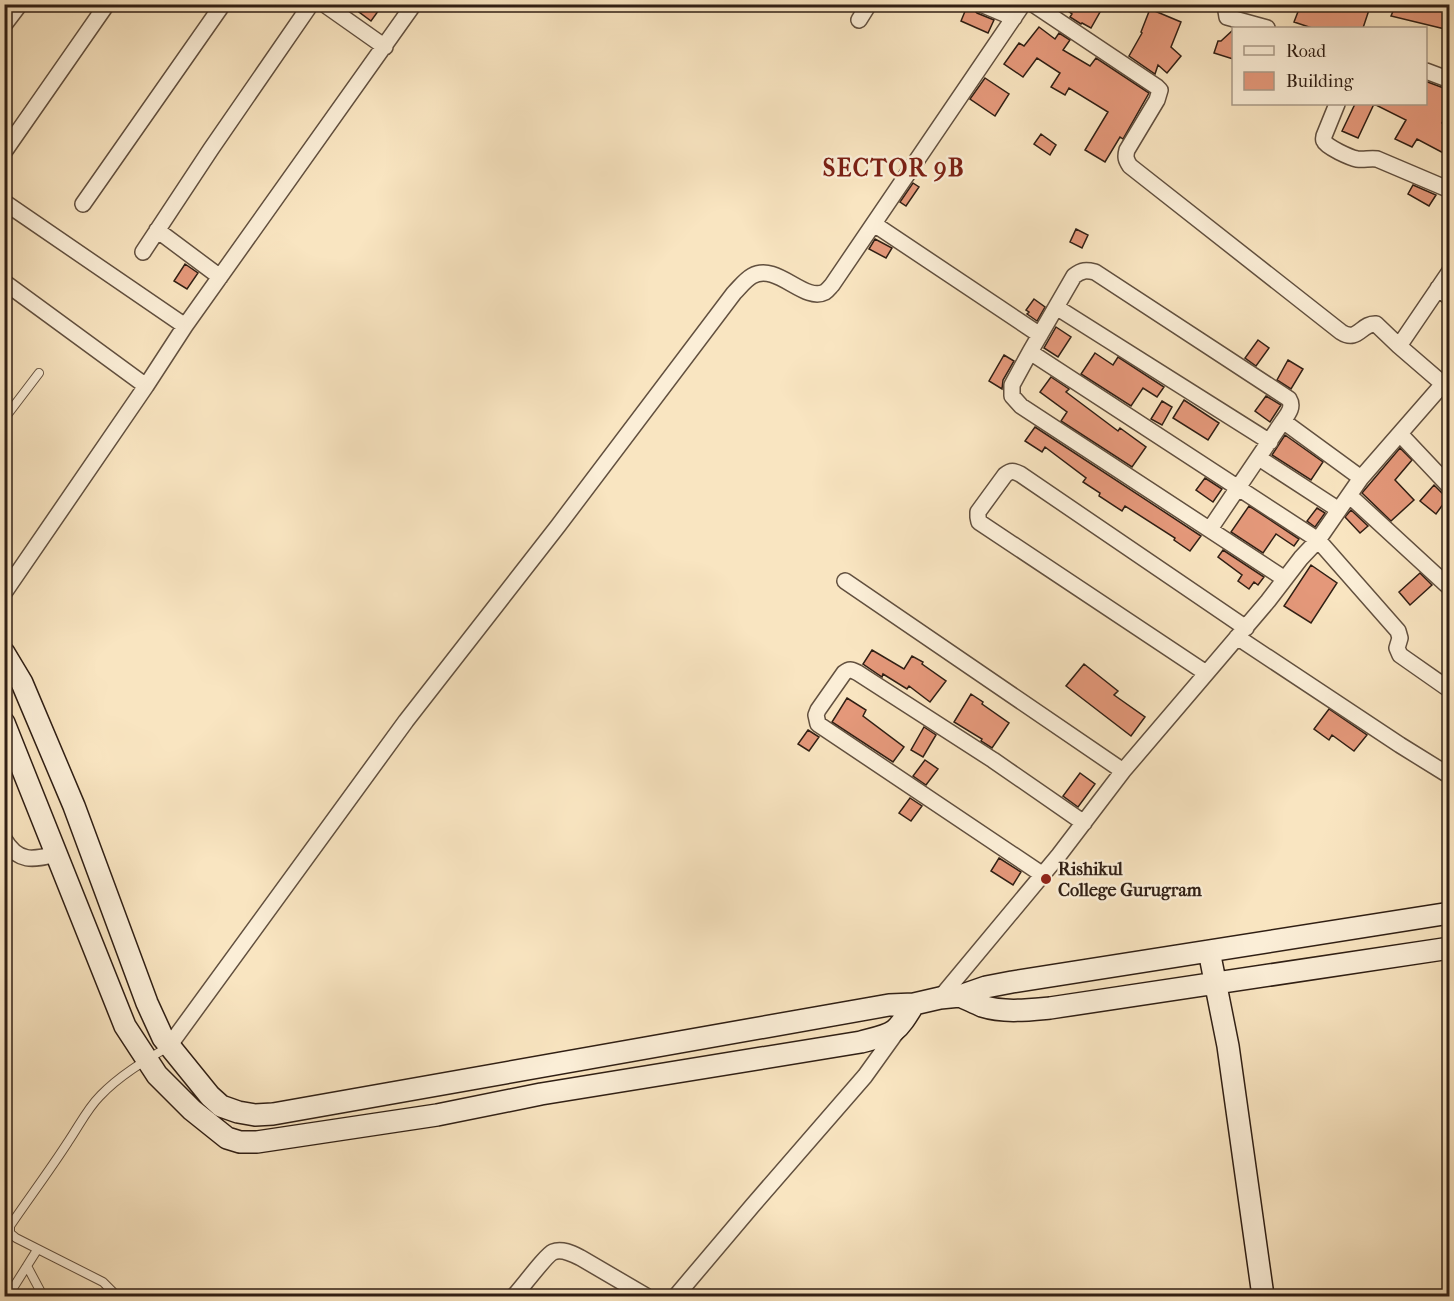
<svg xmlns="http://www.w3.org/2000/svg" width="1454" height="1301" font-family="'IM FELL French Canon',serif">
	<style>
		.building { fill: #e4987a; stroke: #301f14; stroke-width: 1.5 }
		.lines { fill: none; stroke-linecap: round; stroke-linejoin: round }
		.lane-casing { stroke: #62503f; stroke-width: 10 }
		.street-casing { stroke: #62503f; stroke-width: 18 }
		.secondary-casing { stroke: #301f14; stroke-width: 24 }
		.lane { stroke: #fbeed7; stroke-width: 8 }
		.street { stroke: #fbeed7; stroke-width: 15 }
		.secondary { stroke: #fbeed7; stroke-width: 21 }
		.poi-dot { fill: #8f2418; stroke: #fbeed7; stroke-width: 2 }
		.labels { text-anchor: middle; stroke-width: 5; stroke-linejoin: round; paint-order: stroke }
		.poi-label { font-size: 18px; font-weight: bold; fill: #301f14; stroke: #fbeed7; text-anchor: start }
		.district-label { font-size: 24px; font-weight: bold; letter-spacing: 1.5px; fill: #7a1f14; stroke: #fbeed7 }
	</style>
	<rect width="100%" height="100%" fill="#f9e5c1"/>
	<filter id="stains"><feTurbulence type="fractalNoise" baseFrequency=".00333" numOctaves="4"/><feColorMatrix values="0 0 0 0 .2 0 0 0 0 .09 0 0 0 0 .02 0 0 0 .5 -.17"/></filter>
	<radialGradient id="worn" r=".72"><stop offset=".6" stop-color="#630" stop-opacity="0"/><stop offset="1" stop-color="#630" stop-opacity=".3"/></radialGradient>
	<path class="building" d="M365,4H371L379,10L371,21L359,12Z
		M968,4H971L973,9L977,13L994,20L988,33L961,21Z
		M1058,4H1094L1092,8L1100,12L1091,28L1082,23L1081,24L1070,17L1072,14Z
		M1301,4H1354L1369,10L1363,28H1312L1294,22Z
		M1396,4H1449V30L1391,16Z
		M1150,9L1181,22L1171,47L1181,56L1167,73L1158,65L1155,74L1129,56L1142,33L1141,32Z
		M1039,27L1055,39L1059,33L1070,40L1063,50L1090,66L1096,58L1149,93L1123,139L1120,137L1105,162L1085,150L1108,112L1069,88L1065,95L1051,87L1060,73L1037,58L1023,77L1004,64L1019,43L1024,46Z
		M1233,30V59L1214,53L1218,41H1221Z
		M985,78L1009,94L995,116L970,99Z
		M1425,81L1449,90V109L1442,123L1449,127V156L1417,139L1412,147L1395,139L1406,120L1374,104L1358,138L1342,131L1355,104H1425Z
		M1041,134L1056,145L1050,155L1034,144Z
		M913,183L919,187L906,206L900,202Z
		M1413,185L1436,195L1429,206L1408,194Z
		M1076,229L1088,235L1082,248L1070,242Z
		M875,239L892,248L886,258L869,249Z
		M185,264L198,273L187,289L174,281Z
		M1034,299L1045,307L1037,321L1027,314L1029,312L1026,310Z
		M1056,327L1071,337L1058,357L1044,348Z
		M1258,340L1269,348L1256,366L1245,358Z
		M1095,353L1113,365L1118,357L1164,387L1157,397L1143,388L1131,406L1081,374Z
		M1004,355L1014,361L1003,380L1002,389L989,381Z
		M1288,360L1303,369L1291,389L1277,380Z
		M1051,377L1069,389L1066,392L1118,431L1120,428L1146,447L1132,467L1061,421L1067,412L1040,392Z
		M1266,396L1281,405L1270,422L1255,411Z
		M1184,400L1219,423L1208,440L1173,418Z
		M1162,401L1172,407L1162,425L1151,419Z
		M1035,427L1201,536L1190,551L1174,540L1175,538L1125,506L1122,511L1099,496L1100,493L1083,482L1086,478L1045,447L1042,452L1025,441Z
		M1285,435L1323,462L1311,480L1272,455Z
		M1400,448L1412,460L1395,480L1414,500L1391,521L1362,493Z
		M1205,478L1222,489L1213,502L1196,490Z
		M1434,485L1443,494L1449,496L1436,514L1420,501Z
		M1249,506L1299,539L1294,546L1276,534L1263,553L1231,532Z
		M1317,508L1325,513L1315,527L1307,521Z
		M1351,510L1368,526L1360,533L1345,517Z
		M1223,550L1264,577L1258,585L1254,582L1249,589L1238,581L1242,575L1218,557Z
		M1311,565L1337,583L1311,623L1284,606Z
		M1420,573L1432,585L1410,605L1399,592Z
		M872,650L904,669L912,656L923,662L922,664L946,681L930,702L909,686L907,689L883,674L882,677L863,664Z
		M1084,664L1118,691L1114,695L1145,717L1131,736L1066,686Z
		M971,694L983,702L982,704L1009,723L992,748L981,741L982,739L954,722Z
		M847,698L866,710L863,716L904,747L893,762L832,722Z
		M1329,709L1367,735L1354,751L1332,735L1329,740L1314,729Z
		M924,727L936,735L923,757L911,750Z
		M808,730L819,737L809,751L798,744Z
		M925,760L938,769L926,785L913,776Z
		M1080,773L1095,784L1078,807L1063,796Z
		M910,798L922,806L911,821L899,813Z
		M999,858L1021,872L1013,885L991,871Z"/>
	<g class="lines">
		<defs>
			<path id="lane" d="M4,419L39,373
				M27,1266L43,1296
				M8,1296L37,1250
				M117,1296L103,1282L16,1238L10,1233V1226C29,1198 50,1170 68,1142C79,1126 87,1109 100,1096C119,1076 144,1061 168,1047"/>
			<path id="street" d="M324,4L385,47
				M981,4L1014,18
				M1033,4L1157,87L1160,90L1157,100L1127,150C1125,157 1126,160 1130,166L1341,332C1358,343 1361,323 1376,324L1399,346
				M1231,4L1226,11L1227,17L1267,28
				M859,20L869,4
				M4,25L20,4
				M1426,71L1450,80
				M1337,104L1324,136C1324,138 1323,139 1324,141C1326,147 1351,158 1357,159C1364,160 1370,158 1377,159L1450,190
				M4,152L107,4
				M4,202L185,326
				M83,204L223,4
				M874,224L1040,335
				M157,230L220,277
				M143,252L211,149L311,4
				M1450,271L1399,346L1450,390
				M4,282L146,386
				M1438,288L1450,298
				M1056,307L1270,442
				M1030,352L1318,540L1398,631L1400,638L1397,648L1400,655L1450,690
				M1283,421L1361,478
				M1400,434L1450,487
				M1259,458L1339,510
				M1350,496L1450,588
				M1210,529L1283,421C1288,414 1294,407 1289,399L1095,272C1086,270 1082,270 1074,276L1030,352L1012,385V396L1021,406L1285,579
				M845,581L1123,771
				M4,593L146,386L185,326L414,4
				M1237,637L1400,745L1450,776
				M1206,673L979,522L978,517V512L1005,475C1011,470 1014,471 1020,474L1246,628
				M4,839C18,863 33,860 56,854
				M1043,875L818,724L816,715L818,710L844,673C850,668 852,670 858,673L993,760L1084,823
				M940,998L1059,855L1123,771L1268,601L1301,558L1318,540L1361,478L1443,384
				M169,1046L406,721L558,526L734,293C740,287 745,280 752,276C777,262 804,303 825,292C828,290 830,287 832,285L1023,4
				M514,1296C521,1289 546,1255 553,1252C562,1248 573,1254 581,1258L646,1296
				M676,1296L753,1205L865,1076L898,1030"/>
			<path id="secondary" d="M4,653L22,683L74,806L147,1003L163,1038L210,1096L221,1106L238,1112L255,1115L273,1114L889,1005L914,1004L940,998L960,996L986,987L1012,982L1450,913
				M4,723L125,1026L157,1075L192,1110L227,1138L240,1142H257L437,1115L541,1094L861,1042C895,1033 895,1035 914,1004
				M1209,951L1228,1046L1263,1296
				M960,996C967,999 975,1003 982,1006C1004,1013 1028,1010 1050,1008L1450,948"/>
		</defs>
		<use href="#lane" class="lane-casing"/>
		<use href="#street" class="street-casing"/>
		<use href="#secondary" class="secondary-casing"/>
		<use href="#lane" class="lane"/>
		<use href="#street" class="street"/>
		<use href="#secondary" class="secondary"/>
	</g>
	<circle class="poi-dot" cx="1046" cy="879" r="6"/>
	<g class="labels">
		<g class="poi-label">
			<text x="1058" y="875">Rishikul<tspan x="1058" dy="21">College Gurugram</tspan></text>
		</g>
		<g class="district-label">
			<text x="894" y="176">SECTOR 9B</text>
		</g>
	</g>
	<rect width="1454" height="1301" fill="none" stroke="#f9e5c1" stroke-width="24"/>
	<rect x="6" y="6" width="1442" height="1289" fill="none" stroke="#301f14" stroke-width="3"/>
	<rect x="12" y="12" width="1430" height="1277" fill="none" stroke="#301f14" stroke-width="1.5"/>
	<rect x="1232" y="27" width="195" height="78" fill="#fbeed7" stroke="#aa9b89" stroke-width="1.5"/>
	<rect x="1244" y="46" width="30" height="9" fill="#fbeed7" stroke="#aa9b89" stroke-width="1.5"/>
	<text x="1286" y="57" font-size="18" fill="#301f14">Road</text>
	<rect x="1244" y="72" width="30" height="18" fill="#e4987a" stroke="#aa9b89" stroke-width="1.5"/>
	<text x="1286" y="87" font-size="18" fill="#301f14">Building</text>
	<rect width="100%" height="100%" filter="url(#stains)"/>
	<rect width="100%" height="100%" fill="url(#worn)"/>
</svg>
